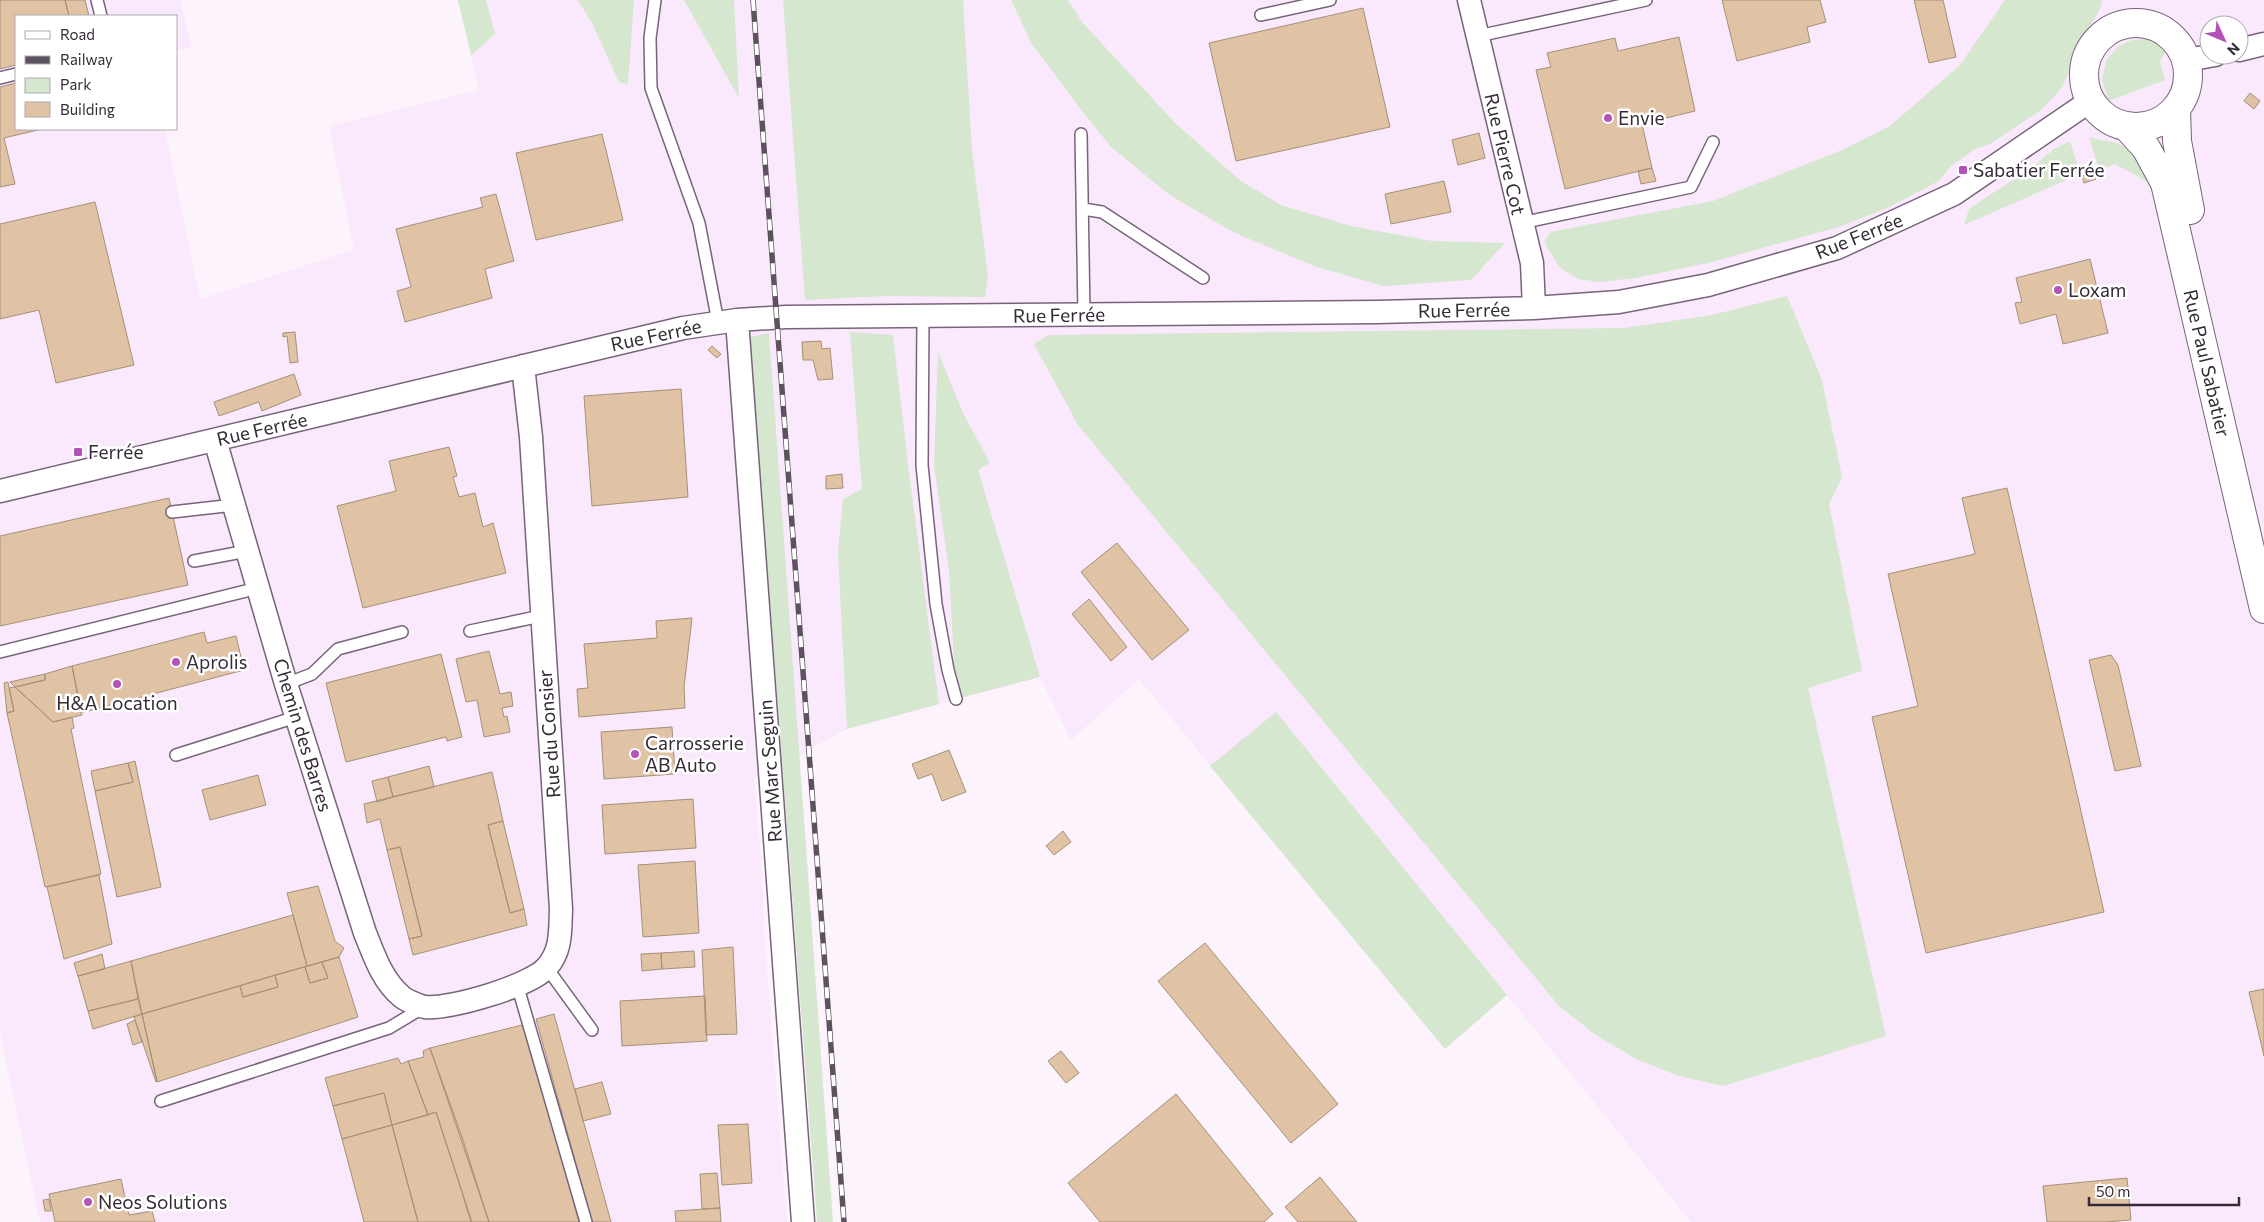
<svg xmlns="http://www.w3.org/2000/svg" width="2264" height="1222" font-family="Commissioner,sans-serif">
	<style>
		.built { fill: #fae8fc; fill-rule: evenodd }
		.green { fill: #d5e7ce }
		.building { fill: #dfc3a4; stroke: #a69077 }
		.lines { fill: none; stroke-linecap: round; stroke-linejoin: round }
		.lane-casing { stroke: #78637b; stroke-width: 14 }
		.street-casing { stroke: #78637b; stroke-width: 25 }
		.secondary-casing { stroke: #78637b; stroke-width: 30 }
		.lane { stroke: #fff; stroke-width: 11 }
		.street { stroke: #fff; stroke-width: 22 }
		.secondary { stroke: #fff; stroke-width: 28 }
		.rail-casing { stroke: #5b525d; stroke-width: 5.5 }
		.rail { stroke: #fff; stroke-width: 4; stroke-dasharray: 11; stroke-linecap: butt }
		.poi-dot { fill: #b452b9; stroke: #fff; stroke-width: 2 }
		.labels { text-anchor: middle; stroke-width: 5; stroke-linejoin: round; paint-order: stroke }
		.poi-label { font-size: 19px; fill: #342b36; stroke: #fff; text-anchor: start }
		.street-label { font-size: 19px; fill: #342b36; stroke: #fff }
	</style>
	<rect width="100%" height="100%" fill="#fcf3fd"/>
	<path class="built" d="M0,0H180L192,48L176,50V16H16V129H165L200,299L354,250L329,126L479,90L458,0H2264V1222H1691L1507,995L1445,1049L1139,679L1071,740L1040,677L847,729L754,779L761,858L765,944L787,1222H40L0,1033ZM2209,25H2239V55H2209Z"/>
	<path class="green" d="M458,0H486L495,34L471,55Z
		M578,0H634L628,84L619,82L593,25Z
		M684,0H734L739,98Z
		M783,0H963L972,151L988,276L985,297L887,296L805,300Z
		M1011,0H1068L1082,22L1176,124L1241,181L1281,205L1351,226L1432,241L1505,243L1471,280L1384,286L1314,266L1235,233L1171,196L1111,147L1082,111L1032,44Z
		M2005,0H2102L2100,9L2080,45L2070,71L2060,90L2041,110L1990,144L1975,149L1951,166L1939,181L1887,208L1842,226L1708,263L1635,278L1600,282L1578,279L1560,268L1544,242L1550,232L1713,201L1842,150L1890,126L1960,65Z
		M2148,39L2167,50L2160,61L2165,80L2109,101L2102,80L2106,61L2117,47L2132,40Z
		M2089,137C2097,140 2105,140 2113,142C2131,145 2144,168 2150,183L2115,164L2099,170Z
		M2070,141L2080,174L1964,225L1969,209L2035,165L2054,149Z
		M1787,296L1822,380L1842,477L1829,504L1862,671L1808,688L1886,1036L1723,1086L1679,1076L1638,1060L1596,1035L1559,1006L1078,425L1034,344L1048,335L1624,328L1712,315Z
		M850,332L893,335L908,464L939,704L847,729L838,552L843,499L862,489Z
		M769,333L833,1222H817L750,337Z
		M938,352L964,415L990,463L978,470L1040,677L956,699L949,569L934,466Z
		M1276,712L1507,995L1445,1049L1210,766Z"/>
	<path class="building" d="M0,0H65L69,16H16V65L0,69Z
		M65,0H85L89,16H69Z
		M1722,0H1820L1826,22L1807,27L1810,42L1737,61Z
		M1914,0H1943L1956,57L1929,63Z
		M1363,8L1390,127L1236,161L1209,43Z
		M1679,37L1695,111L1642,124L1652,168L1565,189L1536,70L1551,67L1547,53L1615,38L1618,51Z
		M16,83V129H42L4,138L15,184L0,187V87Z
		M2250,93L2260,101L2254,109L2244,101Z
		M1479,133L1485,158L1458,165L1452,140Z
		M602,134L623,220L536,240L516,153Z
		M1652,168L1656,181L1641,184L1638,171Z
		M2094,172L2096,179L2084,183L2082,176Z
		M1444,181L1451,212L1391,224L1385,194Z
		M496,194L514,261L485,269L492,298L405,322L397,291L411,287L396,229L483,207L480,198Z
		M95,202L134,365L56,383L39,310L0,319V224Z
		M2090,259L2108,333L2063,344L2056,314L2020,324L2015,303L2022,302L2016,278Z
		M295,332L298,362L290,363L287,336L283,337V333Z
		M821,341L822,349L830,348L833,379L818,380L813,360H803L802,342Z
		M712,346L721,354L717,358L708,350Z
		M294,374L301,395L262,411L259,402L219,416L214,402Z
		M681,389L688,497L592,506L584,396Z
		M449,447L457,476L453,477L459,497L475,493L483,527L493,523L506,573L363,608L337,506L396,491L389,461Z
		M842,474L843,488L826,489V476Z
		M2007,488L2104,912L1926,953L1872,717L1918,706L1888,574L1975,554L1962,498Z
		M169,498L188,585L0,626V536Z
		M1117,543L1189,630L1152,660L1081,572Z
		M1089,599L1127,647L1111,661L1072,614Z
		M692,618L684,687L685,708L579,717L577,689L588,688L584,644L657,638L656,621Z
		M204,632L207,643L236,636L244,670L81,713L72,666Z
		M489,651L500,694L511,692L513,706L502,708L504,717L507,716L510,732L484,737L477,700L466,702L456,659Z
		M441,654L462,737L447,741L446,737L346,762L326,683Z
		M2111,655L2118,665L2141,766L2115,771L2089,660Z
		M72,666L82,715L53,722L15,687L45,680V674Z
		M45,674V680L15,687L10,682Z
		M8,682L14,711L7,713L4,683Z
		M15,687L53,722L72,717L74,728L71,729L101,874L45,887L7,713L14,711L9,688Z
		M672,727L675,774L604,779L601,732Z
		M949,750L966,792L942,801L932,774L918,779L912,764Z
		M135,761L161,887L117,897L95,791L133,782L128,763Z
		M128,763L133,782L95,791L91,771Z
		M429,766L434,787L393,797L388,777Z
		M492,772L503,821L488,825L510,913L524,909L527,925L413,955L409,939L422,936L400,847L387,850L380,819L367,823L364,804Z
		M258,775L266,805L210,820L202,790Z
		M388,777L393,797L377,802L372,781Z
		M693,799L696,848L605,854L602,805Z
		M503,821L524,909L510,913L488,825Z
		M1063,831L1071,842L1054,855L1046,846Z
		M400,847L422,936L409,939L387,850Z
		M695,861L699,933L643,937L638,865Z
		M99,875L112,944L64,959L47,887Z
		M318,886L335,941L344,948L339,957L307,966L287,893Z
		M293,915L307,966L142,1014L131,961Z
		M1205,943L1338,1104L1291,1143L1158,981Z
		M733,947L737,1034L706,1035L702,950Z
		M694,951L695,967L662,969L661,953Z
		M661,953L662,969L642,971L641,954Z
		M102,954L105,969L78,976L74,963Z
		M339,957L358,1017L157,1082L142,1014L240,986L243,997L278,987L275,975L305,967L310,983L328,978L322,962Z
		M131,961L138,999L88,1011L78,976Z
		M322,962L328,978L310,983L305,967Z
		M275,975L278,987L243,997L240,986Z
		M2264,989V1056L2249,992Z
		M705,996L707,1041L622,1046L620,1001Z
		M138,999L142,1014L93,1029L88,1011Z
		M142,1014L157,1081L156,1082L134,1017Z
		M554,1014L611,1222H592L536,1019Z
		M135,1020L142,1042L133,1045L127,1024Z
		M526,1024L579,1222H489L430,1048Z
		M430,1048L462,1137L489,1222H472L436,1112L428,1115L408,1061L424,1057L423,1051Z
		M1061,1051L1079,1073L1066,1083L1048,1061Z
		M398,1058L401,1064L408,1061L428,1115L392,1125L384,1093L333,1106L325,1078Z
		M602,1082L611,1114L583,1121L575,1089Z
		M384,1093L392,1125L342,1139L333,1106Z
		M1176,1094L1273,1214L1264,1222H1100L1068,1183Z
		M436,1112L459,1183L471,1222H418L392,1125Z
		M748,1124L752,1183L722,1185L718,1125Z
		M392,1125L418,1222H364L342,1139Z
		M717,1173L720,1208L702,1209L700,1174Z
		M1320,1177L1324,1182L1357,1222H1298L1285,1207Z
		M2127,1178L2131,1220L2105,1222H2047L2043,1186Z
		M121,1179L129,1215L152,1211L155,1222H55L49,1194Z
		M49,1199L51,1211H45L43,1200Z
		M720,1208L721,1222H676L675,1211Z"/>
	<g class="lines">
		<defs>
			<path id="lane" d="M97,0L101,16
				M655,0L650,38L651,88L699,223L718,322
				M1261,15L1330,0
				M1478,36L1646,0
				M0,78L16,74
				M1081,134L1084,315
				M1083,209L1102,212L1203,278
				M1521,223L1691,187L1713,142
				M923,316L922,465L936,604L948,670L956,699
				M172,512L234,505
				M194,561L247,551
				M470,631L541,616
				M0,652L258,588
				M286,684L312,674L338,649L402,632
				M176,755L296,717
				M547,968L592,1030
				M517,984L586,1222
				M161,1101L389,1028L424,1007"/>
			<path id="street" d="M1469,0L1532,263L1534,308
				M2239,50L2264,44
				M2187,60L2215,55
				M737,320L803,1222
				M215,440L286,684L365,933C374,955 382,980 401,996C405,1000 419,1006 425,1007C449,1010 533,985 547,967C562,950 560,930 561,909L531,437L523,366
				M0,491L683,328L737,320L786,317L1377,312L1534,308L1619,302L1708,285L1837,248L1954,194L2090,101"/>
			<path id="secondary" d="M2084 75a52 52 0 1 1 104 0a52 52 0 1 1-104 0Z
				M2176,110L2177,141L2190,210
				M2127,127L2146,148L2165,183L2264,609"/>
		</defs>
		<use href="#lane" class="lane-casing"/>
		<use href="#street" class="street-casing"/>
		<use href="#secondary" class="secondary-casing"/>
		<use href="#lane" class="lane"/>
		<use href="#street" class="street"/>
		<use href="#secondary" class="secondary"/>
		<defs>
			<path id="rail" d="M753,0L844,1222"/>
		</defs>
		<use href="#rail" class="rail-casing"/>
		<use href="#rail" class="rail"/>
	</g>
	<g class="poi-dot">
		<circle cx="1608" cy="118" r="5"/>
		<rect x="1958" y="165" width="10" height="10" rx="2.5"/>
		<circle cx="2058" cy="290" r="5"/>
		<rect x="73" y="447" width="10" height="10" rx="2.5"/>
		<circle cx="176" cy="662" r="5"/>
		<circle cx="117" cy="684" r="5"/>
		<circle cx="635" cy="754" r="5"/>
		<circle cx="88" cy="1202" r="5"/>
	</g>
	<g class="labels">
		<g class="poi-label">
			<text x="1618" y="125">Envie</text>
			<text x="1973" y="177">Sabatier Ferrée</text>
			<text x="2068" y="297">Loxam</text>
			<text x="88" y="459">Ferrée</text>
			<text x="186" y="669">Aprolis</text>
			<text x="117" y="710" text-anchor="middle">H&amp;A Location</text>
			<text x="645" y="750">Carrosserie<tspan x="645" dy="22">AB Auto</tspan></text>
			<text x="98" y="1209">Neos Solutions</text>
		</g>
		<g class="street-label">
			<text transform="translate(1505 154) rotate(77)" y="7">Rue Pierre Cot</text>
			<text transform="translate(1859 236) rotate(-22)" y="7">Rue Ferrée</text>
			<text transform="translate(1464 310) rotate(-1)" y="7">Rue Ferrée</text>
			<text transform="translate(1059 315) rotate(-1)" y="7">Rue Ferrée</text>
			<text transform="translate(656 335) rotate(-12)" y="7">Rue Ferrée</text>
			<text transform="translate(2207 363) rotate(77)" y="7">Rue Paul Sabatier</text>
			<text transform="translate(262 429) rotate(-13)" y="7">Rue Ferrée</text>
			<text transform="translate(549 734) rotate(-94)" y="7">Rue du Consier</text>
			<text transform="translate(303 735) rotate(73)" y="7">Chemin des Barres</text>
			<text transform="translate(770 771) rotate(-94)" y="7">Rue Marc Seguin</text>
		</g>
	</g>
	<rect x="15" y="15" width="162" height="115" fill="#ffffff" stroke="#aeaaaf"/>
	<rect x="25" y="31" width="25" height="8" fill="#ffffff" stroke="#aeaaaf"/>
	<text x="60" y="40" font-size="15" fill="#342b36">Road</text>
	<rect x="25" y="56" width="25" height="8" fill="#5b525d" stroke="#aeaaaf"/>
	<text x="60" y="65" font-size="15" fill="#342b36">Railway</text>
	<rect x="25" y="78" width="25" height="15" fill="#d5e7ce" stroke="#aeaaaf"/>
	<text x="60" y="90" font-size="15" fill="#342b36">Park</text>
	<rect x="25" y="102" width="25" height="15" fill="#dfc3a4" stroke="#aeaaaf"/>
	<text x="60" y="115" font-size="15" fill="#342b36">Building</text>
	<g transform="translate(2224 40) rotate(134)"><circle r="24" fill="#ffffff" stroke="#aeaaaf"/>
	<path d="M0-4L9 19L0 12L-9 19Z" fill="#b452b9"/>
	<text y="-8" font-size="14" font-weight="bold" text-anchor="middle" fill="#342b36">N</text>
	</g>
	<path d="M2089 1197v8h150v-8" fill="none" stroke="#342b36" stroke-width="2.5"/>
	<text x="2096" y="1197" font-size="15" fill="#342b36" stroke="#ffffff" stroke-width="4" paint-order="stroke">50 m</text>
</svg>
